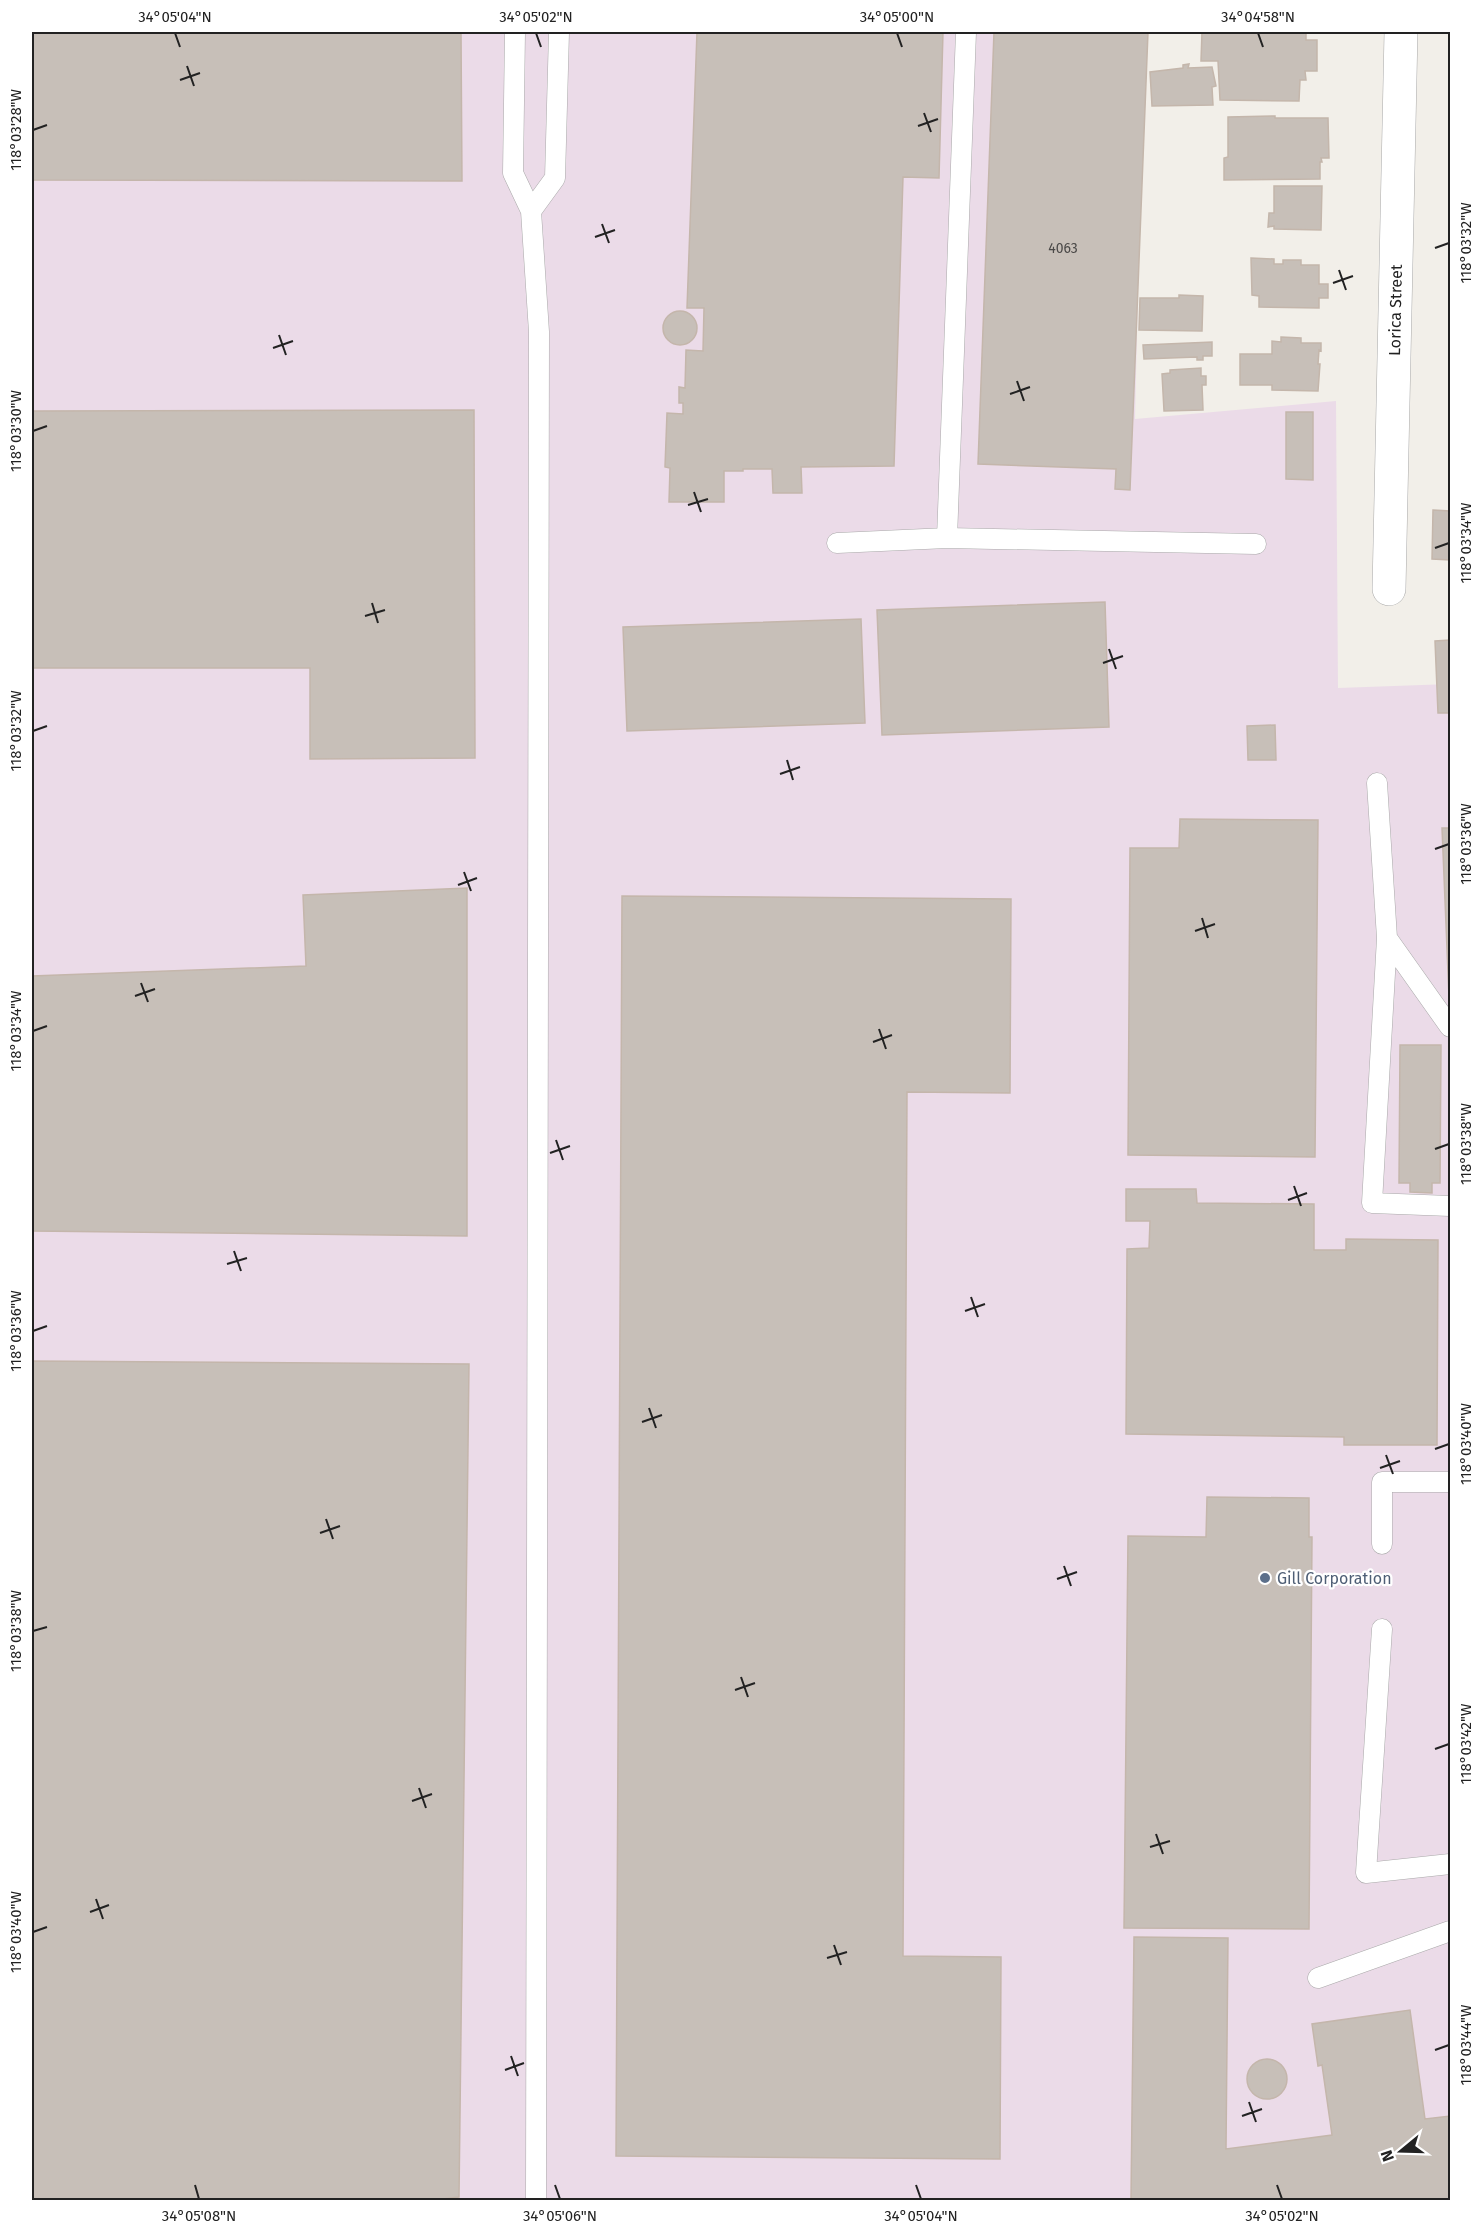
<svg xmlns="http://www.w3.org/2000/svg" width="1482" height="2232" font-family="'Fira Sans',sans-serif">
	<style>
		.industrial { fill: #ebdbe8 }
		.building { fill: #c7bfb8; stroke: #c4b6ab; stroke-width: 1.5 }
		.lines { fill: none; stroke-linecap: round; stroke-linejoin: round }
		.lane-casing { stroke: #a9a9a9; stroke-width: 21 }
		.street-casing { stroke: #a9a9a9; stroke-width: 34 }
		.lane { stroke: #fff; stroke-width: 20 }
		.street { stroke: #fff; stroke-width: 33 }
		.ticks { fill: none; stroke: #222; stroke-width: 2 }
		.service-dot { fill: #5c6f8a; stroke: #fff; stroke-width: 2 }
		.labels { text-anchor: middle; stroke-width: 4.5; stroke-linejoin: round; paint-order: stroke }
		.number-label { font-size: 14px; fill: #4b4948 }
		.street-label { font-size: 16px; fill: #222; stroke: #fff }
		.service-label { font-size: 16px; fill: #4e5e75; stroke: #fff; text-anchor: start }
		.neatline { fill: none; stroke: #222; stroke-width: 2 }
		.ticks-label { font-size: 15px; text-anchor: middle; fill: #222 }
	</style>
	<rect width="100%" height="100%" fill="#f2efe9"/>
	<path class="industrial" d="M32,32H1144L1135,419L1336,401L1338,688L1450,684V2190L1372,2200H32Z"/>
	<path class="building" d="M32,32H461L462,181L32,180Z
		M697,32H943L939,178L903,177L894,466L801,467L802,493H773L772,469H743V471H724V502H669L670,468L665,467L667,413L683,414V403H679V387L685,388L686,350L703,351L704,308H687Z
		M994,32H1148L1130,490L1115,489L1116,469L978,464Z
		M1202,32L1306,33V40H1317V71H1305L1306,80H1300L1299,101L1220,100L1218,61H1201Z
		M1189,64L1188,68L1212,67L1216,86L1212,87L1213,105L1152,106L1150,72L1183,68V65Z
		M1275,116V118H1328L1329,158H1321L1322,162H1320V179L1224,180V158L1228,157V117Z
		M1274,186H1322L1321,230L1274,229V226L1268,227L1269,213H1274Z
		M1251,258L1274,259V264H1283V260H1301V265H1319V284H1328V298H1319V308L1259,307V296L1252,295Z
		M1179,295L1203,296L1202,331L1139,330L1140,298H1179Z
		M663 328a17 17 0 1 1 34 0a17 17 0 1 1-34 0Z
		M1281,337L1301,338V343H1321V351L1319,350L1318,364H1320L1318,391L1272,390V385H1240V354H1272V341L1281,342Z
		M1212,342V356H1203V360H1197V357L1144,359L1143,345Z
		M1201,368V376H1206V385H1202L1203,410L1164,411L1162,374L1170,373V370Z
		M474,410L475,758L310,759V668H32V411Z
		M1286,412H1313V480L1286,479Z
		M1433,510L1450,511V560L1432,559Z
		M1105,602L1109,727L882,735L877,610Z
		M861,619L865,723L627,731L623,627Z
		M1450,640V713H1438L1435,641Z
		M1275,725L1276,760H1248L1247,726Z
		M1180,819L1318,820L1315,1157L1128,1155L1130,848H1179Z
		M1442,828H1450V997H1449Z
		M467,888V1236L32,1231V976L306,966L303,895Z
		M622,896L1011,899L1010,1093L907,1092L903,1956L1001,1957L1000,2159L616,2156Z
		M1400,1045H1441L1440,1183H1432V1193L1410,1192V1183H1399Z
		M1126,1189H1196L1197,1203L1314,1204V1250H1346V1239L1438,1240L1437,1445H1344V1437L1126,1434L1127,1249L1149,1248L1150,1221H1126Z
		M32,1361L469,1364L459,2197L435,2200H32Z
		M1207,1497L1309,1498V1537H1312L1309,1929L1124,1928L1128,1536L1206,1537Z
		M1134,1937L1228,1938L1226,2149L1332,2135L1322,2065L1318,2066L1312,2024L1410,2010L1425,2119L1450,2116V2200H1131Z
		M1247 2079a20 20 0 1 1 40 0a20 20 0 1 1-40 0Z"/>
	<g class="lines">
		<defs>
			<path id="lane" d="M515,32L513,173L531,211L539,332L536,2200
				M531,211L555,178L559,32
				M947,538L966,32
				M837,543L947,538L1256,544
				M1377,783L1387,938L1372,1203L1450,1206
				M1387,938L1450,1027
				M1382,1544V1482H1450
				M1382,1629L1366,1873L1450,1864
				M1318,1978L1450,1931"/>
			<g id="street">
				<path id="s1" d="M1389,589L1401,32"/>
			</g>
		</defs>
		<use href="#lane" class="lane-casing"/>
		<use href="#street" class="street-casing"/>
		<use href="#lane" class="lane"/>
		<use href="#street" class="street"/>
	</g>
	<path class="ticks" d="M175,33L180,47M536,33L541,47M897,33L902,47M1258,33L1263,47M187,66L194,86M180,80L200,73M924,113L931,132M918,126L938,119M33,130L47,125M602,224L609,243M595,237L615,230M1435,248L1449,243M1339,270L1346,290M1333,283L1353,276M279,335L286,355M273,348L293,341M1017,381L1024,401M1010,394L1030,387M33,431L47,426M694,492L701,512M688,505L708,499M1435,548L1449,543M372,603L378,623M365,616L385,610M1109,649L1116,669M1103,663L1123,656M33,731L47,726M787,760L793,780M780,774L800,767M1435,849L1449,844M464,872L471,891M458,885L477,878M1202,918L1208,938M1195,931L1215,924M141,983L148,1002M135,996L155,989M879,1029L886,1049M33,1031L47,1026M873,1042L892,1035M556,1140L563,1160M1435,1149L1449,1144M550,1153L570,1146M1294,1186L1301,1206M1288,1200L1307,1193M234,1251L241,1271M227,1264L247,1258M971,1297L978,1317M965,1311L985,1304M33,1331L47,1326M649,1408L656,1428M642,1422L662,1415M1435,1449L1449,1444M1386,1455L1393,1474M1380,1468L1400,1461M326,1519L333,1539M320,1533L340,1526M1064,1566L1071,1586M1057,1579L1077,1572M33,1631L47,1627M741,1677L748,1697M735,1690L755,1683M1435,1749L1449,1744M419,1788L426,1808M412,1801L432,1794M1156,1834L1163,1854M1150,1847L1170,1841M96,1899L103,1919M90,1912L109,1905M33,1932L47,1927M834,1945L841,1965M827,1958L847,1952M1435,2050L1449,2045M511,2056L518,2076M505,2070L524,2063M1249,2102L1256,2122M1242,2116L1262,2109M195,2185L199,2199M555,2185L560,2199M916,2185L921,2199M1277,2185L1282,2199"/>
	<circle class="service-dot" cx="1265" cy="1578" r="6"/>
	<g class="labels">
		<g class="number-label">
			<text x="1063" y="253">4063</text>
		</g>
		<g class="street-label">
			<text dy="6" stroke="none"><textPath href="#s1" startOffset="279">Lorica Street</textPath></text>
		</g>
		<g class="service-label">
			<text x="1277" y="1584">Gill Corporation</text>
		</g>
	</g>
	<rect width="1482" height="2232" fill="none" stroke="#ffffff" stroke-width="66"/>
	<g transform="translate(1401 2151) rotate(251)" stroke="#ffffff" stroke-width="4.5" paint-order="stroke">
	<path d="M0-4.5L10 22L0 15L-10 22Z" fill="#222222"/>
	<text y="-9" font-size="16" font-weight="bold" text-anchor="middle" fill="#222222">N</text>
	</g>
	<rect x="33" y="33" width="1416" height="2166" class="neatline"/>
	<g class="ticks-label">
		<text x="175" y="22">34°05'04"N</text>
		<text x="536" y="22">34°05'02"N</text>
		<text x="897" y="22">34°05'00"N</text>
		<text x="1258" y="22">34°04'58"N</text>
		<text transform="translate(16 130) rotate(-90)" y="5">118°03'28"W</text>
		<text transform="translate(1466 243) rotate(-90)" y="5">118°03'32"W</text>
		<text transform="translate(16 431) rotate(-90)" y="5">118°03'30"W</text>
		<text transform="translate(1466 543) rotate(-90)" y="5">118°03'34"W</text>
		<text transform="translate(16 731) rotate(-90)" y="5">118°03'32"W</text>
		<text transform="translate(1466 844) rotate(-90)" y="5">118°03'36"W</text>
		<text transform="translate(16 1031) rotate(-90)" y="5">118°03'34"W</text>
		<text transform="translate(1466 1144) rotate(-90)" y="5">118°03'38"W</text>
		<text transform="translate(16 1331) rotate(-90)" y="5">118°03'36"W</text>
		<text transform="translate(1466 1444) rotate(-90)" y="5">118°03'40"W</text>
		<text transform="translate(16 1631) rotate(-90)" y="5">118°03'38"W</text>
		<text transform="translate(1466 1744) rotate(-90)" y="5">118°03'42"W</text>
		<text transform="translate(16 1932) rotate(-90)" y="5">118°03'40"W</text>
		<text transform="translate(1466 2045) rotate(-90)" y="5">118°03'44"W</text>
		<text x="199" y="2221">34°05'08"N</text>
		<text x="560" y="2221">34°05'06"N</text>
		<text x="921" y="2221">34°05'04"N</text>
		<text x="1282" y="2221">34°05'02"N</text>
	</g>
</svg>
